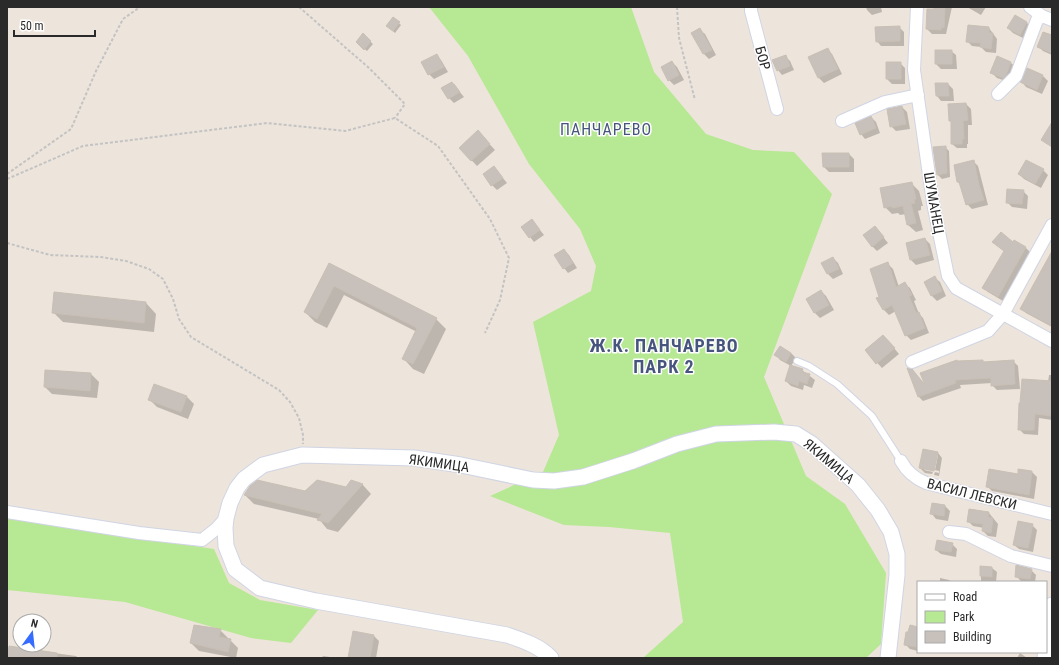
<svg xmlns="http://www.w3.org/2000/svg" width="1059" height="665" font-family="'Roboto Condensed',sans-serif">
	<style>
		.green { fill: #b7e893 }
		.shadow { fill: #0003 }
		.building { fill: #c8c1bb; stroke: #c9c0b4 }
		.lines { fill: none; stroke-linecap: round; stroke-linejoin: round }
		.service-casing { stroke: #d0d5e4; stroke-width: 8 }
		.minor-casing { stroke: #d0d5e4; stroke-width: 14 }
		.tertiary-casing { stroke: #d0d5e4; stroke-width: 17 }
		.path { stroke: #c3c3c3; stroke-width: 2; stroke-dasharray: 3 2; stroke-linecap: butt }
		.service { stroke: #fff; stroke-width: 6 }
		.minor { stroke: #fff; stroke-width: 12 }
		.tertiary { stroke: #fff; stroke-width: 15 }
		.labels { text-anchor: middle; stroke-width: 3; stroke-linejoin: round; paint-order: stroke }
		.street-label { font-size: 14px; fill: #2a2a2a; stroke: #fff }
		.quarter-label { font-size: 16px; letter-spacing: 1px; fill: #47557e; stroke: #fff }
		.district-label { font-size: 18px; font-weight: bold; letter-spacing: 1px; fill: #47557e; stroke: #fff }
	</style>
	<rect width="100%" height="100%" fill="#ede4db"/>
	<path class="green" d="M429,7H631L654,72L706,134L753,150L794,152L832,194L764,377L806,476L845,504L886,573L881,644L866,658H643L683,622L670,533L609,527L564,525L490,496L543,472L559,435L533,322L591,291L596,266L580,229L529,164L468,56Z
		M7,518L214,549L229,583L260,600L318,610L291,643L251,638L125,602L7,590Z"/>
	<path class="shadow" d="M866,7H881L882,12L872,15L867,10Z
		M935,7H952L946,34H932L927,29Z
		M967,7H986L981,15Z
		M1015,16L1027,23L1032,27L1025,39L1013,33L1008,28Z
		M393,18L401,25L395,33L389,28Z
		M899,27L904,32V46H881L877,41Z
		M989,28L997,39L996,53L986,52L981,47L972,46L967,41Z
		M700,30L705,34L716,55L709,59L704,54L693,33Z
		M363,35L373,44L367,51L357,42Z
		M1052,37V55L1043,51L1038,46Z
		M827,49L832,54L842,74L824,83L819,78L809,58Z
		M951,51L956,55L957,69H941L936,64Z
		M436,55L441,60L448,72L434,79L429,74Z
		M785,56L790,61L794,70L782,75L778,70Z
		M672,62L677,67L684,80L674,85L669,80Z
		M900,63L905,68V84H892L887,79Z
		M1011,63L1016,67L1009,82L997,78L992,73Z
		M1028,69L1043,76L1048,81L1042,94L1026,87L1022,82Z
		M936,84H948L953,89L954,101H941L937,96Z
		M454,85L464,97L454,103L449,98L443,88Z
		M966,104L971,109L972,125H968V144H967V148H957L952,144V122L950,121Z
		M902,107L907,112L910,129L896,131L891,126Z
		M871,117L876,122L880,133L865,139L861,134Z
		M483,137L495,150L477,166L460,148Z
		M945,147L949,151L950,177L942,179L938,175L934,148Z
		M849,154L854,159V172H829L824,167Z
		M973,161L978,166L988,205L972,209L967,204L961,185L958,182Z
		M494,167L507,183L497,190L492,185Z
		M1043,170L1048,175L1041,188L1024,179L1019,174Z
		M912,184L919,191L923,206H921V210L918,211L923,230L916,232L908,225L906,214L900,215L898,213L892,214L885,207Z
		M1023,191L1028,196L1027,209L1012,207L1007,202Z
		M532,220L544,235L534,242L530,237Z
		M875,227L888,243L877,251L872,246Z
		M925,239L930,244L934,260L916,265L911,260Z
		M999,246L1025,247L1030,252L1003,301L988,292L983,287L1005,252Z
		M564,250L569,255L577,268L568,273L564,268Z
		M1052,253V327L1026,313L1021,309Z
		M833,258L838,263L843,274L833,279L828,274L823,264Z
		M888,264L893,269L899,287L905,284L910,288L916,300L914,301L919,314L923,318L929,333L911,340L906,335L896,311L889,315L884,310L878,298L880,297Z
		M329,265L436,319L446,329L424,374L413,369L403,358L417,332L344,295L327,328L315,322L305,312Z
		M935,278L940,282L946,296L937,301L932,296L925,282Z
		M821,291L826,296L834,310L820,318L815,313L807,299Z
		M146,303L156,314L154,332L63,322L53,312Z
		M888,341L899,354L882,368L866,351Z
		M791,353L796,358L791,366L802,370L815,380L812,388L804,385L803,390L791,386L786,381L791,366L780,360L776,355Z
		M982,361L985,363L1013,361L1018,366L1020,389L997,390L992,385V383L960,385L961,388L923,401L918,396L917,376L927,387Z
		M46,371L91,374L99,382L97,398L52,394L45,387Z
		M1049,375H1052V420L1039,418L1038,435L1024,434L1019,429L1048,382Z
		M186,396L194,404L188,419L157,407L150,400Z
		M938,453L942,458L939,476L934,475L935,472L939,473V471L935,470L938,455H936L924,468V470L933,472L932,474L925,473L920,468Z
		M1019,470L1032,472L1037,477L1034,499L992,491L987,486L1018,475Z
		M362,484L371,494L338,532L327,529L319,519L254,504L245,495L306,492L346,488Z
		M945,506L950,511L948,521L936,519L932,514Z
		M989,513L998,524L996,537L988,536L983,531L984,528L973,526L968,521Z
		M1032,525L1037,530L1033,552L1019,549L1014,545Z
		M952,544L957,549L956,557L941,554L936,550Z
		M981,567L992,568L997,572L996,582H981Z
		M1031,570L1036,575L1035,582L1021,581L1016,576Z
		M940,578L949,580L951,582H940Z
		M910,626L918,628V651L910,649L905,644Z
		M220,630L228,638L227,639L230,640L238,648L236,658L199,651L191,643Z
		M374,636L379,641L376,658H349Z
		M10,647L76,656L78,658H8Z
		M1020,653L1027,658H1017Z
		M323,656L337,658H322Z"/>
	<path class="building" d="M934,8H945L944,28L941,27V30L926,29L927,9H934Z
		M1015,15L1027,22L1020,35L1007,28Z
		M393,17L400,22L393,31L386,26Z
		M968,25L989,27V33H993L991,49L980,47L981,43L966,42Z
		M900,26V41L876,42L875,27Z
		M700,28L712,50L703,54L691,33Z
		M1043,32L1052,35V53L1037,47Z
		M363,33L371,41L364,50L356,42Z
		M828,48L838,69L818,78L808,57Z
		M935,50H952V64H935Z
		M437,54L444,67L428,75L421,62Z
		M786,55L790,66L777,71L772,60Z
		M997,56L1011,62L1006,75L1003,78L990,73Z
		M672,61L679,75L668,81L661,67Z
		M886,62H901V79H886Z
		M1027,68L1043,75L1037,90L1020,82Z
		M452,82L453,84H454L460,92L448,99L441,88Z
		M935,83H948L949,96H936Z
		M966,103L968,120L963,121L964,139H962V144H951V121H949L948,104Z
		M902,106L906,124L890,127L887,109Z
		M871,116L876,128L860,135L855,123Z
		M1052,122V147L1041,140Z
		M478,130L490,144L471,161L459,148Z
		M946,146L947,173L937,175L933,147Z
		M822,153H849V167H823Z
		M974,160L979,185L984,200L966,205L959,182H957L954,165Z
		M1026,160L1044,169L1035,184L1018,174Z
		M494,166L503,178L491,186L483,174Z
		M912,182L916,199H914L915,203L911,204L916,223L907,225L903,206L892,208V206L884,208L880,188Z
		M1007,189L1024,190L1022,204L1006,203Z
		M532,219L540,230L529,238L521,227Z
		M875,226L884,237L872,247L863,235Z
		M1001,232L1013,242L1014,240L1026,247L998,297L982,288L1004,251L992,242Z
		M925,238L930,255L910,260L906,243Z
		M564,249L573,263L563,269L554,255Z
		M1052,251V326L1020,309Z
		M833,257L839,269L827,274L821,263Z
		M888,262L896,287L905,282L912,295L909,296L916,313L919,312L925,328L905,336L892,305L883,310L876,298L879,297L870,269Z
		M329,263L437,318L413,364L402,359L417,328L334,286L317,319L304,312Z
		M935,276L942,291L931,296L924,282Z
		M821,290L829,305L814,313L806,299Z
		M54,292L146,302L144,323L52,313Z
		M883,335L895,348L876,364L865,350Z
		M780,346L791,353L786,362L774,355Z
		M957,360V361L983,360V362L1014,360L1015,384L991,386V378L955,380L956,383L918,397L907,368L912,369L925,385L920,373Z
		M790,365L803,369L802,372L810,374L807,384L799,381L798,386L785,381Z
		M45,370L91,373L90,391L44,387Z
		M1022,379L1052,381V416L1035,414L1034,430H1018L1019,403H1020Z
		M154,384L187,396L181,412L148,400Z
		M923,449L938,452L934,471L919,468Z
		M989,469L1018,474V469L1032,471L1029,495L986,487Z
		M257,480L305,491L317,480L346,487L351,480L363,484L328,523L317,520L322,514L244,495L250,486Z
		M932,503L945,505L944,516L930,514Z
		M969,509L989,512L988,517L993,518L991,533L982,531L983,524L967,522Z
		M1018,521L1033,524L1028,548L1013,545Z
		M937,540L953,543L951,552L935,550Z
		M1016,565L1032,569L1030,579L1015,577Z
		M980,566L992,567V577L980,576Z
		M194,625L221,629L219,637L231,639L228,652L190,643Z
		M910,625L918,627L917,647L904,645L906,632H908Z
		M353,631L374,635L370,658H348Z
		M9,646L57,653V658H7Z"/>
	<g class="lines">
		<defs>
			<path id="service" d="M797,361L809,366L837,384L872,416L901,461"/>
			<path id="minor" d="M751,7V11L777,109
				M917,7L914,70L933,203L948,276L956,288L1052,341
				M1030,7L1042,16L1052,20
				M998,94L1016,76L1037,20L1042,16
				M842,121L885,102L918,95
				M912,362L988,331L1003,314L1052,225
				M901,461C907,472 914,478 926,483L1052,514
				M7,512L139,533L202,540L216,529L226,518
				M949,532L966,534L1011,556L1052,566"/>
			<path id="tertiary" d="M551,658C540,646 522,640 507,635L316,601L260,588L235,569L226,546L225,528L226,518L230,503L237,488L244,479L263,465L302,455L414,458L461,465L533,480L554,481L583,477L633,461L677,444L716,434L774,432L796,434L812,444L858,485L878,510L891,532L897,554V575L888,658
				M1045,658L1052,605"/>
		</defs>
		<use href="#service" class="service-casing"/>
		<use href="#minor" class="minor-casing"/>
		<use href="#tertiary" class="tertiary-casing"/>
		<path class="path" d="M299,7L369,68L405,104L395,118
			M677,7L679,38L695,100
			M7,174L71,129L96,71L123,19L140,7
			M7,179L83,146L267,123L345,131L395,118L438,146L490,219L509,258L500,300L485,333
			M7,243L50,255L101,257L126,261L149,269L163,279L173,299L179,319L191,337L279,390L290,402L299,418L303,435V444"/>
		<use href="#service" class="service"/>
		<use href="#minor" class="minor"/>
		<use href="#tertiary" class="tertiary"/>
	</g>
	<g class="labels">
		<g class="street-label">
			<text transform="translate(763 58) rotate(75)" y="5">БОР</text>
			<text transform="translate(934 203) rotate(80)" y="5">ШУМАНЕЦ</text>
			<text transform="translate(829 461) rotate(40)" y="5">ЯКИМИЦА</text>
			<text transform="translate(439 463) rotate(8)" y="5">ЯКИМИЦА</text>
			<text transform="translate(972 494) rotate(14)" y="5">ВАСИЛ ЛЕВСКИ</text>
		</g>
		<g class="quarter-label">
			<text x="606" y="135">ПАНЧАРЕВО</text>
		</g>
		<g class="district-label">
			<text x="664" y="352">Ж.К. ПАНЧАРЕВО<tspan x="664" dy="21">ПАРК 2</tspan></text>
		</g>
	</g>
	<rect width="1059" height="665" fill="none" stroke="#2a2a2a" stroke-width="16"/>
	<rect x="917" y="581" width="130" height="72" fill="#ffffff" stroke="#aaaaaa"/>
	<rect x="925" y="594" width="20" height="6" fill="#ffffff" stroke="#aaaaaa"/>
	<text x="953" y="601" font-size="12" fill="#2a2a2a">Road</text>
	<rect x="925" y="611" width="20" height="12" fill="#b7e893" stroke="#aaaaaa"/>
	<text x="953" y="621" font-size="12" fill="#2a2a2a">Park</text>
	<rect x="925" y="631" width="20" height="12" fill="#c8c1bb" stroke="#aaaaaa"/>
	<text x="953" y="641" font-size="12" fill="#2a2a2a">Building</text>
	<g transform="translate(32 633) rotate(15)"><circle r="19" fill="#ffffff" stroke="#aaaaaa"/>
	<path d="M0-3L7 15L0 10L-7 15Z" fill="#366cff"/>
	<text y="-6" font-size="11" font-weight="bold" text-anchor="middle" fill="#2a2a2a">N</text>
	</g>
	<path d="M14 30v6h81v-6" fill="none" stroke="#2a2a2a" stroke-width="2"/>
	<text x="20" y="30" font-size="12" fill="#2a2a2a" stroke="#ffffff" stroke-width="3" paint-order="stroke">50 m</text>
</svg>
